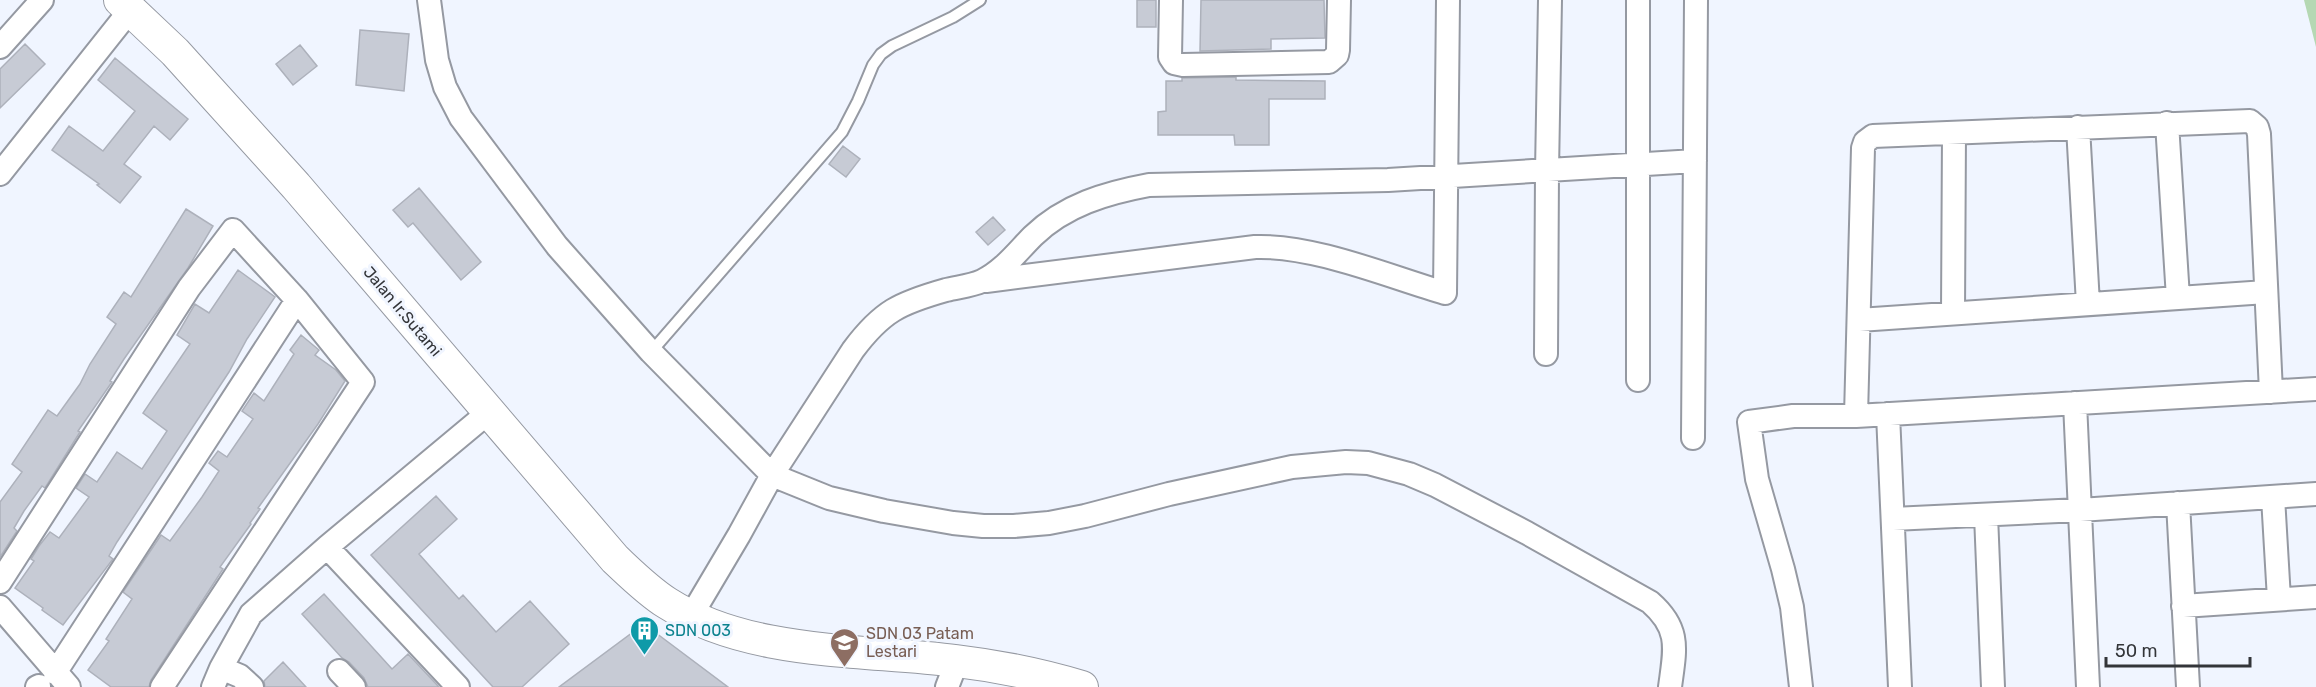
<svg xmlns="http://www.w3.org/2000/svg" width="2316" height="687" font-family="Rubik,sans-serif">
	<style>
		.green { fill: #b5d8b3 }
		.building { fill: #c7cbd5; stroke: #adb1bb; stroke-width: 1.5 }
		.lines { fill: none; stroke-linecap: round; stroke-linejoin: round }
		.lane-casing { stroke: #9599a2; stroke-width: 14 }
		.street-casing { stroke: #9599a2; stroke-width: 26 }
		.secondary-casing { stroke: #9599a2; stroke-width: 34 }
		.lane { stroke: #fff; stroke-width: 10 }
		.street { stroke: #fff; stroke-width: 22 }
		.secondary { stroke: #fff; stroke-width: 32 }
		.labels { text-anchor: middle; stroke-width: 6; stroke-linejoin: round; paint-order: stroke }
		.street-label { font-size: 16px; fill: #333539; stroke: #f0f5ff }
		.culture-label { font-size: 16px; fill: #0d838f; stroke: #f0f5ff; text-anchor: start }
		.education-label { font-size: 16px; fill: #785e54; stroke: #f0f5ff; text-anchor: start }
	</style>
	<rect width="100%" height="100%" fill="#f0f5ff"/>
	<path class="green" d="M2304,0H2316V47Z"/>
	<path class="building" d="M1137,0H1156V27H1137Z
		M1201,0H1324L1325,38L1271,39V49L1200,51Z
		M360,30L409,34L404,91L356,85Z
		M25,44L45,64L0,108V69Z
		M300,45L317,66L293,85L276,64Z
		M115,58L188,119L170,140L154,126L124,164L141,177L120,203L97,185L99,184L52,150L69,126L103,151L135,111L98,80Z
		M1236,77V80L1325,81V99H1269V145H1235L1234,135H1158V112L1166,111V81H1182V78Z
		M843,146L860,159L846,177L829,164Z
		M419,188L481,262L461,280L413,223L408,227L393,210Z
		M186,209L213,226L188,268L124,359L110,381L112,382L78,431L80,432L45,488L42,486L24,511L14,528L17,531L0,557V502L22,472L12,464L48,410L57,416L80,384L90,364L116,324L107,317L124,292L131,297Z
		M993,217L1005,230L988,245L976,232Z
		M238,270L275,297L247,339L229,372L117,542L109,556L113,559L63,625L42,610L43,608L15,588L34,561L31,559L39,546L50,532L59,538L89,497L76,488L85,474L97,482L117,452L142,469L167,431L143,413L190,344L177,335L195,304L209,313Z
		M301,335L319,350L315,355L336,370L345,381L318,424L258,508L260,509L250,523L251,524L220,567L223,569L151,680L149,687H111L88,670L109,641L106,639L132,599L123,592L161,535L170,541L202,497L219,471L209,463L218,451L227,457L253,419L242,411L254,393L264,401L294,354L290,350Z
		M436,496L457,519L419,554L459,599L463,595L496,632L530,601L569,644L522,687H493L371,555Z
		M324,594L392,669L408,654L439,687H368L364,678L349,662L342,658L302,614Z
		M644,624L728,687H559Z
		M283,662L306,687H265L264,681Z"/>
	<g class="lines">
		<defs>
			<path id="lane" d="M651,352L842,132L858,101L873,65L881,54L892,46L953,17L980,0"/>
			<path id="street" d="M429,0L437,60L445,87L461,118L557,246L651,352L772,475L739,535L691,616
				M1171,0L1170,57L1174,63L1183,65L1329,62L1337,55L1338,50L1339,0
				M1638,0V380
				M0,47L42,0
				M2167,123L2178,298
				M2078,127L2088,304
				M0,174L131,9
				M986,281L1255,247C1314,245 1387,276 1445,293L1448,0
				M1953,313L1954,133
				M1859,320L2266,292
				M1546,354L1547,171L1550,0
				M2075,403L2088,687
				M1888,414L1900,687
				M1856,416L1863,148L1865,142L1873,136L2250,121L2257,127L2259,134L2271,392
				M1693,438L1696,0
				M2273,497L2279,599
				M2178,503L2188,687
				M1986,515L1993,687
				M1893,519L2080,510L2316,494
				M327,547L458,687
				M0,582L189,288L233,230L297,300L363,382L162,687
				M2183,606L2316,597
				M0,607L69,687
				M221,668L240,676L252,687
				M339,671L354,687
				M55,673L297,300
				M37,687L39,686
				M213,687L221,668L251,614L327,547L489,412
				M947,687L957,661
				M1670,687C1675,649 1681,629 1650,602L1527,533L1435,485L1409,474L1368,463L1346,462L1292,467L1169,494L1085,516L1049,523L1014,526H983L953,523L884,511L829,498L772,475L853,350C882,311 900,303 946,290C958,287 971,286 982,281C1003,271 1017,252 1033,236C1065,205 1106,193 1149,185L1388,180L1695,161
				M1801,687L1792,607L1783,569L1757,479L1749,422L1793,416H1856L2316,389"/>
			<path id="secondary" d="M120,0L175,52L296,186L615,559C631,574 648,591 667,603C750,656 863,649 956,661C998,666 1042,675 1082,687"/>
		</defs>
		<use href="#lane" class="lane-casing"/>
		<use href="#street" class="street-casing"/>
		<use href="#secondary" class="secondary-casing"/>
		<use href="#lane" class="lane"/>
		<use href="#street" class="street"/>
		<use href="#secondary" class="secondary"/>
	</g>
	<defs>
		<symbol id="building-pin" viewBox="-11 -11 22 30"><path d="M0 17L-7.5 6A9.5 9.5 0 1 1 7.5 6Z" fill="#0f9aa8" stroke="#f0f5ff"/><path d="M-4-6H4V6H1V3H-1V6H-4ZM-2.5-4.3h1.7v1.8h-1.7ZM.8-4.3h1.7v1.8H.8ZM-2.5-1h1.7V.8h-1.7ZM.8-1h1.7V.8H.8Z" fill="#fff"/></symbol>
		<symbol id="school-pin" viewBox="-11 -11 22 30"><path d="M0 17L-7.5 6A9.5 9.5 0 1 1 7.5 6Z" fill="#8d6e63" stroke="#f0f5ff"/><path d="M0-5L7-2L0 1L-7-2ZM-4 1L0 2.5L4 1V4Q0 6-4 4Z" fill="#fff"/></symbol>
	</defs>
	<g fill-rule="evenodd">
		<use href="#building-pin" x="628" y="614" width="33" height="45"/>
		<use href="#school-pin" x="828" y="626" width="33" height="45"/>
	</g>
	<g class="labels">
		<g class="street-label">
			<text transform="translate(403 311) rotate(50)" y="6">Jalan Ir.Sutami</text>
		</g>
		<g class="culture-label">
			<text x="665" y="636">SDN 003</text>
		</g>
		<g class="education-label">
			<text x="866" y="639">SDN 03 Patam<tspan x="866" dy="18">Lestari</tspan></text>
		</g>
	</g>
	<path d="M2106 657v9h144v-9" fill="none" stroke="#333539" stroke-width="3"/>
	<text x="2115" y="657" font-size="18" fill="#333539" stroke="#f0f5ff" stroke-width="4.5" paint-order="stroke">50 m</text>
</svg>
